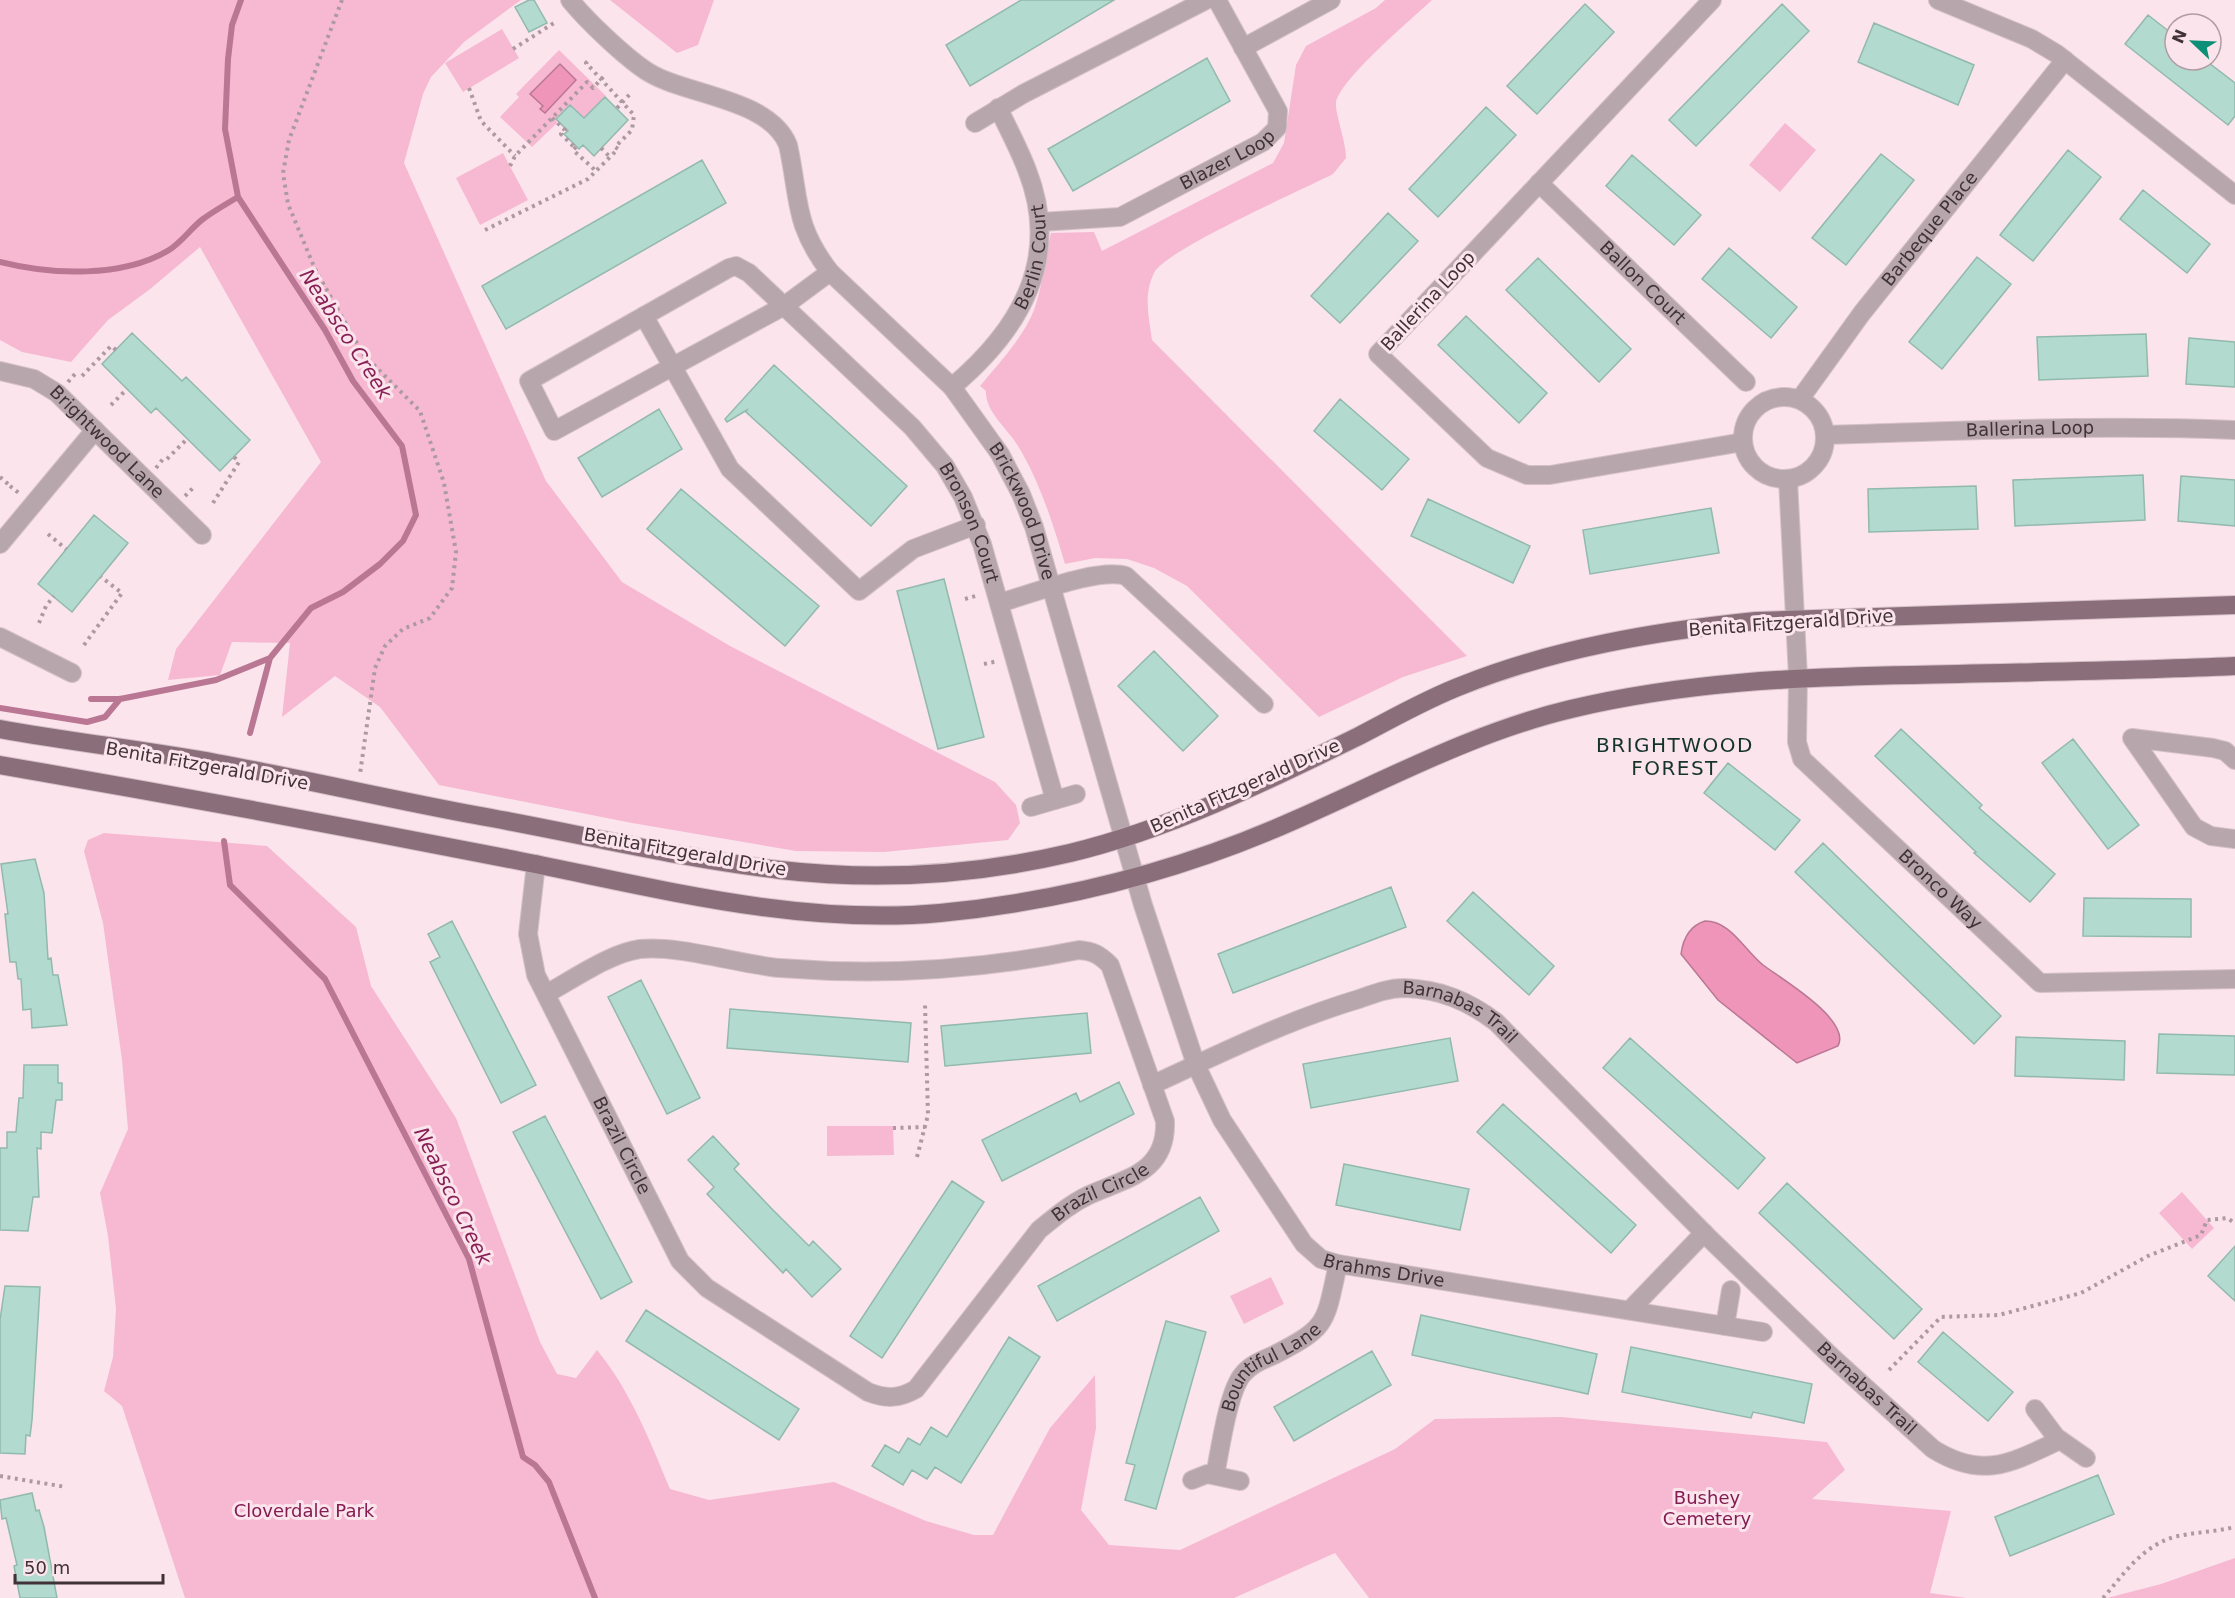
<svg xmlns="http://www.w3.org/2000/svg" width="2235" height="1598" font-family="'DejaVu Sans',sans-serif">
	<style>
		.green { fill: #f7b9d1 }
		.water { fill: #ef95ba; stroke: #ba7793; stroke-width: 1.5 }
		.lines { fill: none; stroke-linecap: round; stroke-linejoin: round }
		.stream { stroke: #ba7793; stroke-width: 6 }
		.building { fill: #b2dace; stroke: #92b9ad; stroke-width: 1.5 }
		.minor-casing { stroke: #d6c0c8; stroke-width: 20 }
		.major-casing { stroke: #d6c0c8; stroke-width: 20 }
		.path { stroke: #ad9aa0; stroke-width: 4; stroke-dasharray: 3 4.5; stroke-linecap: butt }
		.minor { stroke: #b7a7ad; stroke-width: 18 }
		.major { stroke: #8a6e79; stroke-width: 18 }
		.labels { text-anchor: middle; stroke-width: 6; stroke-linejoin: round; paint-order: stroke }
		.street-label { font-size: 18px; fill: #403237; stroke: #fbe4ec }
		.park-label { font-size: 18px; fill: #841c52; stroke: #fbe4ec }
		.water-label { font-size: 20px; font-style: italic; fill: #871f54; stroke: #fbe4ec }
		.neighbourhood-label { font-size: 20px; letter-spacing: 1.5px; fill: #14332b; stroke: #fbe4ec }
	</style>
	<rect width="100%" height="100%" fill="#fbe4ec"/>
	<path class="green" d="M0,0H521L464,42L431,77L423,94L404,163L546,481L622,582L730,646L995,782L1016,805L1020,823L1008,840L884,852L796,851L632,823L439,785L380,707L335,676L282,717L290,643L232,642L220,675L168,680L176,649L321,462L200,247L149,290L108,320L71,362L22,352L0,340Z
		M610,0H714L698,45L677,53Z
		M1385,0H1432C1414,17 1338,81 1336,103C1335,114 1346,141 1346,158L1333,174C1302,190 1165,250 1154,273C1143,296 1149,317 1152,340L1467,656L1403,677L1319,717L1187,586L1154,568L1127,559L1095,558L1065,564C1053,524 1040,482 1018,446C1008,429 985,412 986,391L980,386C999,363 1023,338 1034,310C1043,285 1045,259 1051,233L1094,232L1102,251L1273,163L1284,143L1296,65L1306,46L1376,8Z
		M502,29L519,58L463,92L445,63Z
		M559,50L606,96L584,118L570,105L556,119L557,123L532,147L500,117L519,97L516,94Z
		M1785,123L1816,150L1780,192L1749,165Z
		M503,153L528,200L480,225L456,178Z
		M104,833L267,846L356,927L371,986L456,1118L540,1342L557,1374L576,1378L597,1350C630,1390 650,1441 670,1489L709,1500L834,1482L926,1521L974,1535H993L1050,1428L1095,1375L1096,1428L1081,1510L1109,1545L1180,1550L1395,1449L1435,1419L1561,1417L1827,1442L1845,1470L1812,1499L1951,1511L1930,1593L1967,1598H1369L1335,1553L1234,1598H185L122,1406L104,1391L113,1357L116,1309L108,1236L100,1193L128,1129L122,1060L103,923L84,851L88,840Z
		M827,1126H893L894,1155L827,1156Z
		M2182,1192L2214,1228L2192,1249L2159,1213Z
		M1271,1277L1284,1304L1244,1324L1230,1296Z
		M2235,1558V1598H2107L2161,1584Z"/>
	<path class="water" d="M560,64L576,80L545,113L540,109L543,106L530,94Z
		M1705,921C1731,921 1744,950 1763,965C1780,978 1852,1020 1838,1046L1797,1063L1718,1000L1681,954C1683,939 1689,926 1705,921Z"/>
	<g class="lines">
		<path class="stream" d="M241,0L232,25L228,59L225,129L238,197L325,330L353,381L402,446L416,515L403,541L380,564L343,592L311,608L270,658L250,733
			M0,262C51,275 123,278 169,250C182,242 191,228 203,219C214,211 226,204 238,197
			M91,699H120L216,680L270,658
			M0,708L87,722L105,717L120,699
			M224,841L230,885L325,979L469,1259L523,1457L535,1465L549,1482L595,1598"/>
	</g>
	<path class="building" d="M529,0H534L547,23L529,32L515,7Z
		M1021,0H1114L970,86L946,45Z
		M1585,4L1614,32L1537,114L1507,86Z
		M1782,4L1809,31L1696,146L1669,120Z
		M2148,15L2175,36V60H2205L2235,83V116L2228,125L2125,44Z
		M1874,23L1974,65L1958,105L1858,62Z
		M1207,58L1230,101L1073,191L1048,149Z
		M605,97L628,120L594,156L583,145L579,149L564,134L568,131L556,119L570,105L584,118Z
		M1486,107L1516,135L1438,217L1409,189Z
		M2068,150L2101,177L2033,261L2000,235Z
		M1881,154L1914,180L1846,265L1812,238Z
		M1632,155L1701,215L1674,245L1606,186Z
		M702,160L726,203L506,329L482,286Z
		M2143,190L2210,244L2187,273L2120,219Z
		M1388,213L1418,241L1340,323L1311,296Z
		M1729,248L1797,307L1771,338L1702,279Z
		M1977,257L2011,284L1942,369L1909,342Z
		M1538,258L1631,349L1599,382L1506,290Z
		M1466,316L1547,393L1519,423L1438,345Z
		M132,333L182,381L186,377L250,440L220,471L156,408L151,413L102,364Z
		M2146,334L2148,376L2039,380L2037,337Z
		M2189,338L2235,342V387L2186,384Z
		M774,365L907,486L871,526L746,412L747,410L727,422L725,419Z
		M1340,399L1409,459L1382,490L1314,431Z
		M659,409L682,449L602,497L578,458Z
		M2143,475L2145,520L2015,526L2013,480Z
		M2181,476L2235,480V526L2178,521Z
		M1976,486L1978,529L1869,532L1868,489Z
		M681,489L819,606L785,646L647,529Z
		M1428,499L1530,546L1513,583L1411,536Z
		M1711,508L1719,553L1590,574L1583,530Z
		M94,515L128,543L72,612L38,584Z
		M944,579L984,737L938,749L897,591Z
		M1154,651L1218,716L1183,751L1118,686Z
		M1901,729L1982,805L1979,808L2055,874L2030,902L1974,853L1976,852L1875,756Z
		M2073,739L2139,825L2108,849L2042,763Z
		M1728,763L1800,820L1775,850L1704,793Z
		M1823,843L2001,1016L1974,1044L1795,872Z
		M35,859L44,893L48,959L51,958L53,975H58L67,1025L32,1028L31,1009L23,1010L21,979H18L16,962H10L5,914H8L1,864Z
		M1391,887L1406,927L1233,993L1218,954Z
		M1473,892L1554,966L1529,995L1447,921Z
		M2084,898L2191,899V937L2083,936Z
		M452,921L536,1085L501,1103L430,962L440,957L428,934Z
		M641,980L700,1098L667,1114L608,997Z
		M730,1009L911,1023L908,1062L727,1048Z
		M1087,1013L1091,1053L945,1066L941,1026Z
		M2159,1034L2235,1036V1075L2157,1073Z
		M2016,1037L2125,1041L2124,1080L2015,1076Z
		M1450,1038L1458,1081L1311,1108L1303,1064Z
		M1630,1038L1765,1158L1738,1189L1603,1068Z
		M24,1065H58V1083H62V1100H56L52,1133L41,1132V1149L37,1148L39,1197H33L28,1231L0,1230V1148H7V1132H16L19,1098H23Z
		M1119,1082L1134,1114L1002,1181L982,1140L1076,1093L1080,1102Z
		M1503,1104L1636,1225L1611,1253L1477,1132Z
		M545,1116L632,1282L601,1299L513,1132Z
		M713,1136L739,1164L734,1169L771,1208L809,1246L813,1241L841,1269L812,1297L786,1269L783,1273L707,1194L714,1187L688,1160Z
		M1344,1164L1469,1189L1460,1230L1336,1205Z
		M952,1181L984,1202L882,1358L850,1336Z
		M1787,1183L1922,1309L1894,1339L1759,1213Z
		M1200,1197L1219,1231L1057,1321L1038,1286Z
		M2235,1246V1301L2208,1276Z
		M5,1286L40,1287L32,1420L30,1436L26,1435L25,1454L0,1453V1320Z
		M646,1310L799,1409L779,1440L626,1341Z
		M1421,1315L1597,1354L1588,1394L1412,1355Z
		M1166,1321L1206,1332L1156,1509L1125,1500L1135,1465L1126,1463Z
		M1943,1332L2013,1392L1988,1421L1918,1362Z
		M1009,1337L1040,1357L961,1483L935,1467L927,1479L912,1470L903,1485L872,1466L885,1445L899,1453L908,1438L920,1445L931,1427L947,1437Z
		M1631,1347L1812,1384L1804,1423L1753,1412L1751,1418L1622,1392Z
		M1372,1351L1391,1385L1294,1441L1274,1407Z
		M2098,1475L2114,1514L2010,1556L1995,1517Z
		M32,1493L36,1511L39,1510L44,1527L57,1598H20L14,1566L17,1565L6,1518L2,1519L0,1500Z"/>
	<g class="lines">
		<defs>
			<g id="minor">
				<path id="s1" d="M570,0C587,21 626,58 648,72C687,96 769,98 788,145C800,199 793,224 830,272L952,387L1000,454L1021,494L1034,527L1143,905L1196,1065L1222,1120L1304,1244L1321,1259L1338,1264L1763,1332"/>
				<path d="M1712,0L1378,354L1487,458L1527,475H1550L1743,442"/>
				<path d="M1938,0L2032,39L2057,54L2235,195"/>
				<path d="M1243,48L1331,0"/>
				<path d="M975,123L1023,94L1206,0"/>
				<path id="s2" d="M1539,183L1746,382"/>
				<path id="s3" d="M1040,222L1120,217L1263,142L1277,128L1278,111L1217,0"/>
				<path id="s4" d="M830,272L784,306L554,431L529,381L729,268L736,266L749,273L912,427L945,466L963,497L982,544L1055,800"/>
				<path d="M644,316L730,469L859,591L913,549L976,525"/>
				<path id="s5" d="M0,371L34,379L57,393L202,535"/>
				<path id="s6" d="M952,387C1020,330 1062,259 1027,170C1019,149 1008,128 998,108"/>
				<circle cx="1784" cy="438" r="41"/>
				<path id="s7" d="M1800,399L1862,313L2065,60"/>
				<path id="s8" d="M1826,435C1962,431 2099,424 2235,430"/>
				<path id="s9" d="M1788,479L1798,677L1797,742L1802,759L2040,983L2235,979"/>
				<path d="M0,544L95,430"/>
				<path d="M999,603C1029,595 1098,567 1126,576L1264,704"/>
				<path d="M0,637L72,673"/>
				<path d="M2235,760L2225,751L2213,748L2132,738L2194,827L2211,836L2235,839"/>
				<path d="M1031,807L1076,794"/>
				<path id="s10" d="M536,864L528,934L536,975L680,1261L707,1288L868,1392C886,1399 899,1399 916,1389L1039,1230C1055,1217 1070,1204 1089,1195C1127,1178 1167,1172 1165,1121L1110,965C1100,955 1093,951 1079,950C980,970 881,976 780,968C738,964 679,945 640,949C610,953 572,980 546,994"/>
				<path id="s11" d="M1152,1085C1219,1054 1288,1020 1359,999C1373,994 1388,988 1404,988C1440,989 1468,1001 1496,1022L1710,1239L1834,1359L1933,1449C1983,1480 2011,1463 2060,1440"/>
				<path d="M1630,1310L1704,1233"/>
				<path d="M1725,1326L1731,1290"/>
				<path d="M2035,1409L2056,1437L2086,1458"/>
				<path id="s12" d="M1215,1475C1220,1451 1228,1391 1243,1374C1251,1364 1263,1360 1274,1355C1329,1327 1325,1323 1338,1264"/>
				<path d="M1192,1480L1207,1474L1240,1481"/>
			</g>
			<path id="major" d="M0,729C72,742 144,750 216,763C303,779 389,799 475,815C576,833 678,858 780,870C876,881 976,875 1070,853C1170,829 1265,782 1357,737C1392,719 1426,699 1463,685C1556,648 1657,631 1756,621L2235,605
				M0,765C174,795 347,827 520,861C657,888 799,926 940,913C1062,901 1183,870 1295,820C1386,780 1474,732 1571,709C1684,682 1798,677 1913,675C2021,672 2128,671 2235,666"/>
		</defs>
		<use href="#minor" class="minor-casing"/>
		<use href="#major" class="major-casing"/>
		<path class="path" d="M342,0L289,140L283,173L288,204L315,269L363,354L420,411L444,483L456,552L452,588L430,618L403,629L385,646L375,668L360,774
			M513,49L554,23
			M469,88L481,121L515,156
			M617,108L630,94
			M552,118L565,130L561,134L575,148
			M576,147L573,150L596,171
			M601,148L610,157
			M510,166L515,156L587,82L593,88L606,74
			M485,230L588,179L618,149L615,147L632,130L634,115L586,63L590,59
			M82,376L111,346L116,350
			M68,382L75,374
			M111,405L127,389
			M167,459L187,439
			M156,468L163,459
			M0,477L8,484
			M10,486L20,494
			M185,496L193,488
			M213,503L239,462L234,457
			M48,534L66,549
			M965,599L979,595
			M39,623L46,606L54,596
			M84,645L122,593L101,577
			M984,664L998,661
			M893,1128L925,1127
			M917,1157L928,1115L925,1004
			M1889,1370L1941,1317L1999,1315L2081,1293L2148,1256L2201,1235L2207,1220L2227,1218L2235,1223
			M0,1476L66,1487
			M2103,1598C2124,1574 2141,1547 2174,1537C2194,1532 2215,1532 2235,1527"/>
		<use href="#minor" class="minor"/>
		<use href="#major" class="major"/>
	</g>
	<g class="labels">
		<g class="street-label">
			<text dy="6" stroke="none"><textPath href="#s3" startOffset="202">Blazer Loop</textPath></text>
			<text dy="6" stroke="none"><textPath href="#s7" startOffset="214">Barbeque Place</textPath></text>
			<text dy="6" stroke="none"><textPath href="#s6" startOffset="158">Berlin Court</textPath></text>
			<text dy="6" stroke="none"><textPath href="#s2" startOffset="144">Ballon Court</textPath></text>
			<text transform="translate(1428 301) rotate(-47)" y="6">Ballerina Loop</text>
			<text dy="6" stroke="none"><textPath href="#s8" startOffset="204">Ballerina Loop</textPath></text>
			<text dy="6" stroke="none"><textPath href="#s5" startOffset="132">Brightwood Lane</textPath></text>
			<text dy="6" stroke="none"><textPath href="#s1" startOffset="716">Brickwood Drive</textPath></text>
			<text dy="6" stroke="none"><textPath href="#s4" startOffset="964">Bronson Court</textPath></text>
			<text transform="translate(1791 623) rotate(-4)" y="6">Benita Fitzgerald Drive</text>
			<text transform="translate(207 766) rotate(10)" y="6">Benita Fitzgerald Drive</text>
			<text transform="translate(1245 786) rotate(-24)" y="6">Benita Fitzgerald Drive</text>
			<text transform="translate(685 852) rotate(10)" y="6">Benita Fitzgerald Drive</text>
			<text dy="6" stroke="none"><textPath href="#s9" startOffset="471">Bronco Way</textPath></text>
			<text dy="6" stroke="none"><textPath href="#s11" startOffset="333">Barnabas Trail</textPath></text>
			<text dy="6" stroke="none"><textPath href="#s10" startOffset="303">Brazil Circle</textPath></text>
			<text dy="6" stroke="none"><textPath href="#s10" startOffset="986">Brazil Circle</textPath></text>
			<text dy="6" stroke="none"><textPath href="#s1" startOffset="1593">Brahms Drive</textPath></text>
			<text dy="6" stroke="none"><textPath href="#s12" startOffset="130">Bountiful Lane</textPath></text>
			<text dy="6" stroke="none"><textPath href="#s11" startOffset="892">Barnabas Trail</textPath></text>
		</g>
		<g class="park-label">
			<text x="1707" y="1504">Bushey<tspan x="1707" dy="21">Cemetery</tspan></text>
			<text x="304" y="1517">Cloverdale Park</text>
		</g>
		<g class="water-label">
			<text transform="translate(346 334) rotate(57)" y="7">Neabsco Creek</text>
			<text transform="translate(453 1196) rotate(64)" y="7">Neabsco Creek</text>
		</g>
		<g class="neighbourhood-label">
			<text x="1675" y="752">BRIGHTWOOD<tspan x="1675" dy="23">FOREST</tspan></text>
		</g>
	</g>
	<g transform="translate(2193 42) rotate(293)"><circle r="28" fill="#fbe4ec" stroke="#b09da4" stroke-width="1.5"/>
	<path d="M0-4.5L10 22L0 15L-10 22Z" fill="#0b8f76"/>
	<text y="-9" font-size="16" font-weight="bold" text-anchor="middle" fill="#403237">N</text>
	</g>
	<path d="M15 1574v9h148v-9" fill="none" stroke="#403237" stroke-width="3"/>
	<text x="24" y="1574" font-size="18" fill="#403237" stroke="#fbe4ec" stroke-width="4.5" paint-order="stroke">50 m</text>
</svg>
